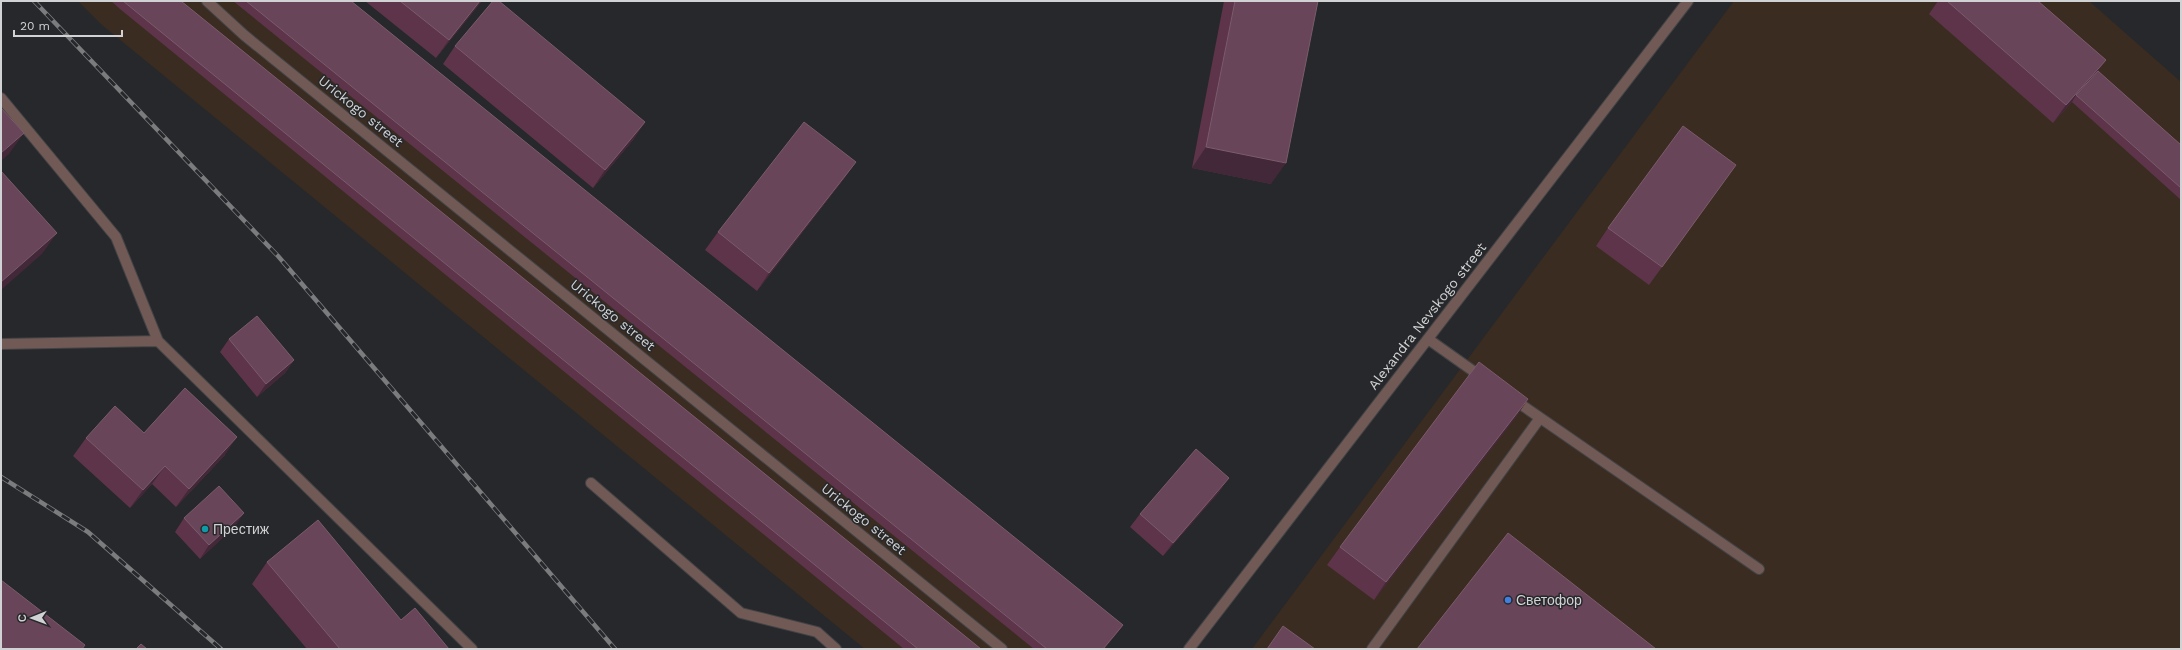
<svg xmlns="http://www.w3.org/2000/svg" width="2182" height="650" font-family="'Work Sans',sans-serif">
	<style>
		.industrial { fill: #3b2c21 }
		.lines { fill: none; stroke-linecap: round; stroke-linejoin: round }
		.minor-casing { stroke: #424346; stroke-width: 12 }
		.minor { stroke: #715955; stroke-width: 10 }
		.rail-casing { stroke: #7b7c7e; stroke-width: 4.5 }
		.rail { stroke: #27282b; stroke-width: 3; stroke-dasharray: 9; stroke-linecap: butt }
		.wall { fill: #5d344a }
		.shaded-wall { fill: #422838 }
		.building { fill: #694559; stroke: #7a5b6c }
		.culture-dot { fill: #0f9aa8; stroke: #27282b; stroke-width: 1.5 }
		.shop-dot { fill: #3f7fe0; stroke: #27282b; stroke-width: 1.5 }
		.labels { text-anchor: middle; stroke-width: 3; stroke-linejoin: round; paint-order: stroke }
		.street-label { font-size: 14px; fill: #d1d2d3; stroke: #27282b }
		.poi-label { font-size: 14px; fill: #d1d2d3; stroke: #27282b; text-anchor: start }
	</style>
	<rect width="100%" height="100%" fill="#27282b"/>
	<path class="industrial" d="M78,1H338L1118,632L1104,649H865L102,25Z
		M1734,1H2089L2181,82V649H1252Z"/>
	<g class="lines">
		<defs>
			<path id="minor" d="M207,1L244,35L1002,649
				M1,98L116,237L158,341
				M1428,339L1483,378
				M1,344L158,341L472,649
				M1513,399L1759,569
				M591,483L741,613L817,632L836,649
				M1189,649L1688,1
				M1372,649L1540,418"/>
		</defs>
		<use href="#minor" class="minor-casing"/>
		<use href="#minor" class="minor"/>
		<defs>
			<path id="rail" d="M34,1L278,256L615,649
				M1,477L88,532L221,649"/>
		</defs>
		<use href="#rail" class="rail-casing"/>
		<use href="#rail" class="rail"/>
	</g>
	<path class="wall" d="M111,1H181L981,649H904L120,9Z
		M233,1H351L1123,625L1118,632L1104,649H1034Z
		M365,1H482L436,58Z
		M1224,1H1318L1271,184L1192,168Z
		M1938,1H2038L2106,60L2098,71L2181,145V200L2072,102L2053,123L1929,14Z
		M455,46L645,122L633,140L593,188L443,64Z
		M856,162L843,180L757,291L705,250L718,232Z
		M1736,165L1649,285L1596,246L1608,228Z
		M229,339L294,360L285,373L257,397L220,352Z
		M1528,399L1516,417L1374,600L1327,565L1340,547Z
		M144,433L225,455L176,507L152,484L130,508L73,456L86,438Z
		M1220,491L1163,556L1130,527L1140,514Z
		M244,513L234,527L200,559L175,532L184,518Z
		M267,562L401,620L449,649H307L252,584Z"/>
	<path class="shaded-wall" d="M480,1H482L436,58L449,40Z
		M2106,60L2093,78L2076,95L2072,102L2053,123L2066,105Z
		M645,122L633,140L593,188L605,170Z
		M24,133L9,154L1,161V153Z
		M1206,147L1286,163L1271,184L1192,168Z
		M856,162L843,180L757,291L769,273Z
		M57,233L42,254L1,290V282Z
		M294,360L285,373L257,397L266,384Z
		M1528,399L1516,417L1374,600L1386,582Z
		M237,437L225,455L176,507L189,489Z
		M165,466L152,484L130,508L143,490Z
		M1229,478L1220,491L1163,556L1173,543Z
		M244,513L234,527L200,559L209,545Z
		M1123,625L1118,632L1104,649H1103Z"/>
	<path class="building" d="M123,1H181L981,649H918Z
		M246,1H351L1123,625L1103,649H1047Z
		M400,1H480L449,40Z
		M493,1H499L645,122L605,170L455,46Z
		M1235,1H1318L1286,163L1206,147Z
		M1947,1H2038L2106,60L2066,105Z
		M2098,71L2181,145V188L2076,95Z
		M1,108L24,133L1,153Z
		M804,122L856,162L769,273L718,232Z
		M1683,126L1736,165L1662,267L1608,228Z
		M1,171L57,233L1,282Z
		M257,316L294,360L266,384L229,339Z
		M1479,362L1528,399L1386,582L1340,547Z
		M185,388L237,437L189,489L165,466L143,490L86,438L115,406L144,433Z
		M1196,449L1229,478L1173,543L1140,514Z
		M219,486L244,513L209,545L184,518Z
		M318,520L401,620L415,608L449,649H340L267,562Z
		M1508,533L1656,649H1417Z
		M1,580L85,645L82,649H1Z
		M1283,626L1315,649H1267Z
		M141,644L147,649H136Z"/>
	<circle class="culture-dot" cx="205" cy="529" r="4"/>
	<circle class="shop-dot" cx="1508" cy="600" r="4"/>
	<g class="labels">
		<g class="street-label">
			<text transform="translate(361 111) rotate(39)" y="5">Urickogo street</text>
			<text transform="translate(613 315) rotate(39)" y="5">Urickogo street</text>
			<text transform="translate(1427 316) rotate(-52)" y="5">Alexandra Nevskogo street</text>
			<text transform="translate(864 519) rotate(39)" y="5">Urickogo street</text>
		</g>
		<g class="poi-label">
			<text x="213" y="534">Престиж</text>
			<text x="1516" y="605">Светофор</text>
		</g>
	</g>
	<rect width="2182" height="650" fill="none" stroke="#d1d2d3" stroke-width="4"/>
	<g transform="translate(32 618) rotate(269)" stroke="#27282b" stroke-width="3" paint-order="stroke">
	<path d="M0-3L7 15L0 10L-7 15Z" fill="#d1d2d3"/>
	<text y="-6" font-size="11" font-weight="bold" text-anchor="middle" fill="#d1d2d3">С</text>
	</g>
	<path d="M14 30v6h108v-6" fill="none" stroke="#d1d2d3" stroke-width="2"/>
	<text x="20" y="30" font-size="12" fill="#d1d2d3" stroke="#27282b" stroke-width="3" paint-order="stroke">20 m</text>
</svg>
